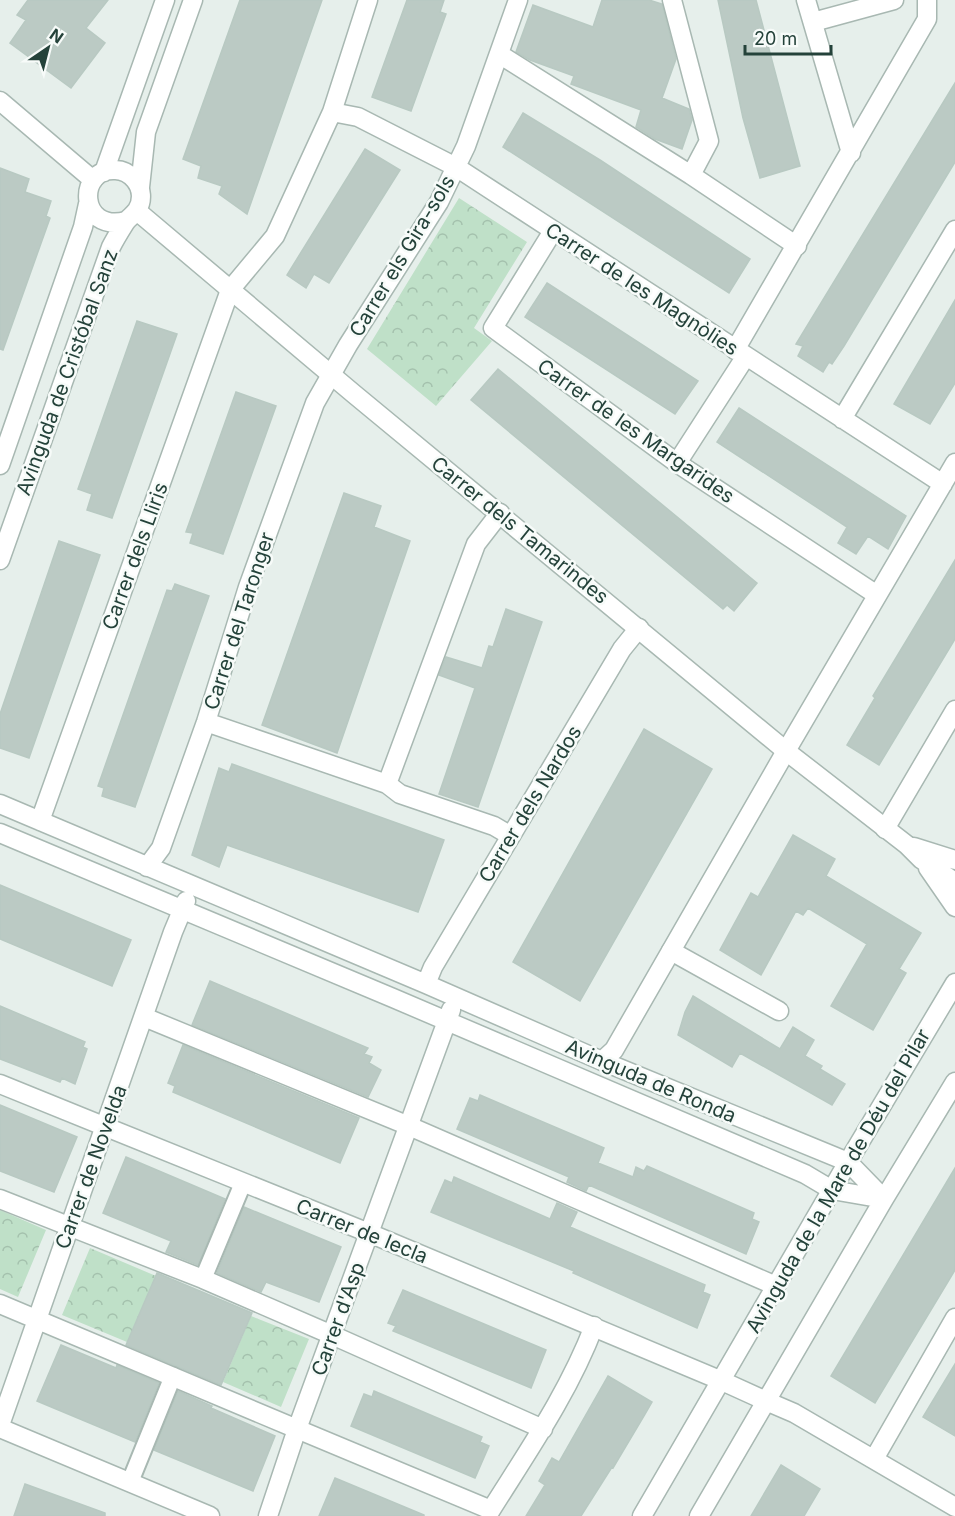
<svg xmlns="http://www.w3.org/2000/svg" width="955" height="1516" font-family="Inter,sans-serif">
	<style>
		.park { fill: url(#park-crowns) }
		.building { fill: #bbcac4; stroke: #b8c9c2; stroke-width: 1.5 }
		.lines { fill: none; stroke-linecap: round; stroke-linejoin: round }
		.service-casing { stroke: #a8b8b2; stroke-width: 20 }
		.pedestrian-casing { stroke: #a8b8b2; stroke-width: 21 }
		.minor-casing { stroke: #a8b8b2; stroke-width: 21 }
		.tertiary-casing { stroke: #a8b8b2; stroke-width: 21 }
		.service { stroke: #fff; stroke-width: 16 }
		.pedestrian { stroke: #fff; stroke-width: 18 }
		.minor { stroke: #fff; stroke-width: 18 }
		.tertiary { stroke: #fff; stroke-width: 18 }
		.labels { text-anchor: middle; stroke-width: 5; stroke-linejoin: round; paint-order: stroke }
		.street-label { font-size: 20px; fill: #24423a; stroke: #f7fbf9 }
	</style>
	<defs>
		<pattern id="park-crowns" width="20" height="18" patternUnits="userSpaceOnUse" patternTransform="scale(1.5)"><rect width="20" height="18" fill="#bfe0c8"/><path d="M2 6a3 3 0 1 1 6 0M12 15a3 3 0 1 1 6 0" fill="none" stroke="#a4c1ad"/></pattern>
	</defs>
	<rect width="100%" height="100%" fill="#e6efeb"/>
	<path class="park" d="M459,198L527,242L474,328L492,341L436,406L367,349Z
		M0,1210L46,1230L18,1297L0,1289Z
		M90,1248L156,1276L127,1342L62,1315Z
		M251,1316L309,1339L281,1407L223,1382Z"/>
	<path class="building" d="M28,0H108L86,28L105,43L71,88L10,43L26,20L17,15Z
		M240,0H322L247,214L219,194L222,186L198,178L201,166L183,159Z
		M407,0H444L440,12L446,14L411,111L372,97Z
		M602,0H649L662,4L676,59L662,98L689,109L692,120L682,149L655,139L636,127L641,110L571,84L574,76L530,60L516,52L533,5L593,27Z
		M718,0H756L800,166L760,178L743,118Z
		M955,83V162L844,346L832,364L829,362L823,372L798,356L803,346L796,344Z
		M523,113L600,160L750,259L729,293L503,147Z
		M365,149L400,170L329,283L314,274L306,288L287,275Z
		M0,168L29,179L25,192L51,201L46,216L50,218L3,350L0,349Z
		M547,283L698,381L675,414L525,317Z
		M955,300V383L930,424L894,404Z
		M137,321L177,334L112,518L87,510L92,494L78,489Z
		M498,369L757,583L734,611L727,605L723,609L471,400Z
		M236,392L276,406L223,554L190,543L193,533L186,532Z
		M739,408L906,516L888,549L868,536L856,554L838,543L847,527L717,442Z
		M344,493L381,506L374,527L410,541L337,753L262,725Z
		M59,541L100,555L29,758L0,748V714Z
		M955,560V639L879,765L847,745L875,698L873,696Z
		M175,584L209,596L135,807L102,796L104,788L98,786L167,590L172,591Z
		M506,609L542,622L478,807L439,794L475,688L439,675L446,657L482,668L489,646L493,647Z
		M644,729L712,769L580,1001L513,962Z
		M232,764L444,840L418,912L227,845L219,867L192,855L219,768L229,772Z
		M793,835L835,859L826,876L921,933L899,969L906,973L873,1030L831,1006L867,944L808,908L803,915L796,911L761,975L720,950L751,893L758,897Z
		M0,885L131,940L112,986L0,939Z
		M210,981L368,1048L364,1054L372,1057L369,1063L381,1070L368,1097L192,1025Z
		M693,996L780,1049L793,1027L814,1040L805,1056L822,1066L820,1069L845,1084L832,1105L740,1053L732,1067L678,1035L685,1012Z
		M0,1006L85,1042L83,1047L87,1049L75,1084L62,1078L60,1082L0,1059Z
		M183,1045L359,1118L340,1163L173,1092L175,1086L168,1083Z
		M480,1095L604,1148L598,1163L633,1177L636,1167L644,1171L647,1166L754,1213L752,1219L759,1222L746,1254L589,1185L586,1191L567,1182L569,1177L457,1129L470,1098L478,1101Z
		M0,1105L77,1137L54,1192L0,1171Z
		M126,1157L225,1199L198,1265L166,1252L171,1241L103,1213Z
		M955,1168V1270L875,1403L831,1376Z
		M454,1177L550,1219L557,1203L577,1212L570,1227L705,1285L703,1292L710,1295L697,1328L573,1273L574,1271L431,1212L445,1180L452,1183Z
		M244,1207L341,1247L319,1302L266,1282L261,1292L217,1273Z
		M157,1273L252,1313L221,1385L126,1345Z
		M403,1290L546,1350L531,1388L393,1331L396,1326L388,1323Z
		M61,1345L116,1368L117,1365L159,1383L135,1442L37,1401Z
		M955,1364V1436L923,1417Z
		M608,1376L652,1402L644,1416L613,1468L612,1467L581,1516H526L545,1485L539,1481L552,1458L559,1462Z
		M178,1391L212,1406L211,1408L275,1436L253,1491L154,1450Z
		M374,1391L482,1437L480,1442L489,1446L475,1478L351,1426L364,1394L372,1397Z
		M781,1465L820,1489L804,1516H751Z
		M335,1478L424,1515V1516H319Z
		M25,1484L105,1513V1516H14Z"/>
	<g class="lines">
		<defs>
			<path id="service" d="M203,1279L243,1183
				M130,1482L173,1376"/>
			<path id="pedestrian" d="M671,951L779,1011
				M144,1017L409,1126L776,1286
				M0,1084L106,1127
				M332,1335L543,1429
				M297,1429L491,1510C528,1451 569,1392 594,1326"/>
			<path id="minor" d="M672,0L709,141L691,175L797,246
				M806,0L851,153
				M813,22L894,0
				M499,54L691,175
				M0,101L93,180
				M332,112L358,117L456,167L943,484
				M553,231L493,328L677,463L877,595
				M735,350L927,19V0
				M842,419L955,230
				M677,463L746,356
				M206,722L387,784L400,794L494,826L511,836
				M387,784L476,544L500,513
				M0,804L426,984L602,1061L848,1162
				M40,821L230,290L275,236L332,112L368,0
				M885,829L955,710
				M0,833L393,998L805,1174L832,1190
				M147,867L161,848L206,722L248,587L315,403L348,345L439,202L466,146L518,0
				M426,984L433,967L622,649L639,628
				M602,1061L614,1050L786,751L955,463
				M106,1127L369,1233L722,1381
				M0,1199L203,1279L332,1335
				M0,1304L297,1429
				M766,1401L794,1413L955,1507
				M0,1425L173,932L186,901
				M0,1428L210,1516
				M874,1459L955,1318
				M268,1516L297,1429L451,1010"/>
			<path id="tertiary" d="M104,172L165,0
				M140,187L146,132L193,0
				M137,211L354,394L786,751L907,845L921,859L955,882
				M0,465L83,227L88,204
				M0,560L111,247C115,239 120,231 125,223C128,218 134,215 137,210C143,201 142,188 135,180C130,174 123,170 115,170C77,168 78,233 126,221
				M914,847L955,860
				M928,868L955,907
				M848,1162L884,1199
				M832,1190L884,1199
				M722,1381L766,1401
				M642,1516L848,1162L955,983
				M699,1516L884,1199L955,1082"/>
		</defs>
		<use href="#service" class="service-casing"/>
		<use href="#pedestrian" class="pedestrian-casing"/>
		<use href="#minor" class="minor-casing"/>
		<use href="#tertiary" class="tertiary-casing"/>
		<use href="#service" class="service"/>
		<use href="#pedestrian" class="pedestrian"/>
		<use href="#minor" class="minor"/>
		<use href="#tertiary" class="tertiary"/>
	</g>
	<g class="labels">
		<g class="street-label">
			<text transform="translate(402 256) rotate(-59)" y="7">Carrer els Gira-sols</text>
			<text transform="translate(642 289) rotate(33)" y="7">Carrer de les Magnòlies</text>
			<text transform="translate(67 372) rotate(-70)" y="7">Avinguda de Cristóbal Sanz</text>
			<text transform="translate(636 431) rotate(35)" y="7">Carrer de les Margarides</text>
			<text transform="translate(520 530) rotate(39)" y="7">Carrer dels Tamarindes</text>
			<text transform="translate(135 556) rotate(-70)" y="7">Carrer dels Lliris</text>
			<text transform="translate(239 621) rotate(-72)" y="7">Carrer del Taronger</text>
			<text transform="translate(530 804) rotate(-59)" y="7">Carrer dels Nardos</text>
			<text transform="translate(651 1081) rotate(23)" y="7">Avinguda de Ronda</text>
			<text transform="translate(91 1167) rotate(-70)" y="7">Carrer de Novelda</text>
			<text transform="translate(838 1181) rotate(-60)" y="7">Avinguda de la Mare de Déu del Pilar</text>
			<text transform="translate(362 1231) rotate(22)" y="7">Carrer de Iecla</text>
			<text transform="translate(338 1319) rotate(-70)" y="7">Carrer d'Asp</text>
		</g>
	</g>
	<g transform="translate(48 48) rotate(35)" stroke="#f7fbf9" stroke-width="4.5" paint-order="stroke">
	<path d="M0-4.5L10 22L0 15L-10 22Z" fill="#24423a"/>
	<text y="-9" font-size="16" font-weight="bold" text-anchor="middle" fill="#24423a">N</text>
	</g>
	<path d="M745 45v9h86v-9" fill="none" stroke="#24423a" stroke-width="3"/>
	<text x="754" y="45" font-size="18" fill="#24423a" stroke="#f7fbf9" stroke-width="4.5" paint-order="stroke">20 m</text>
</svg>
